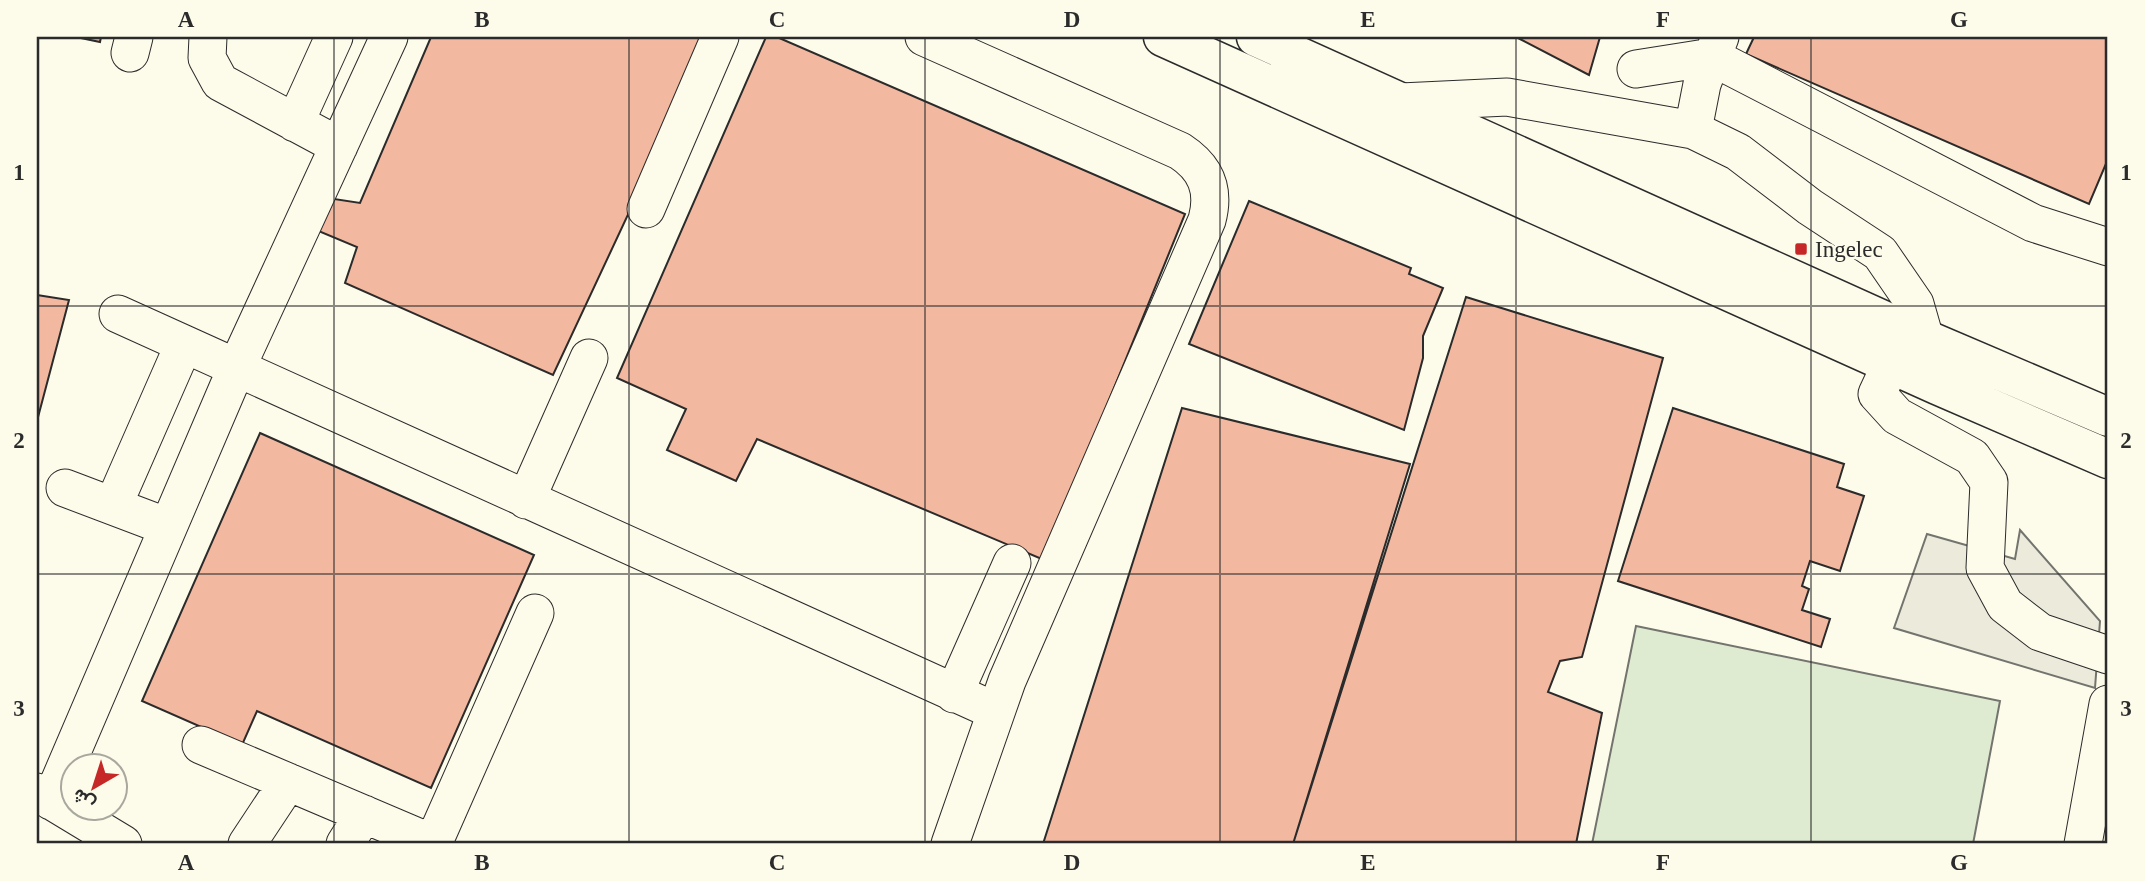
<svg xmlns="http://www.w3.org/2000/svg" width="2145" height="881" font-family="'Times New Roman',Vazirmatn,serif">
	<style>
		.green { fill: #deebd1; stroke: #74746e; stroke-width: 2 }
		.parking { fill: #eceadb; stroke: #74746e; stroke-width: 2 }
		.building { fill: #f2b8a0; stroke: #2b2b2b; stroke-width: 2 }
		.lines { fill: none; stroke-linecap: round; stroke-linejoin: round }
		.minor-casing { stroke: #2b2b2b; stroke-width: 39 }
		.major-casing { stroke: #2b2b2b; stroke-width: 41 }
		.minor { stroke: #fdfbea; stroke-width: 37 }
		.major { stroke: #fdfbea; stroke-width: 38 }
		.grid { fill: none; stroke: #2b2b2b; stroke-width: 2; stroke-opacity: 0.55 }
		.poi-dot { fill: #c62828; stroke: #fdfbea; stroke-width: 2.5 }
		.labels { text-anchor: middle; stroke-width: 5; stroke-linejoin: round; paint-order: stroke }
		.poi-label { font-size: 23px; fill: #2b2b2b; stroke: #fdfbea; text-anchor: start }
		.neatline { fill: none; stroke: #2b2b2b; stroke-width: 2.5 }
		.grid-label { font-size: 23px; text-anchor: middle; font-weight: bold; fill: #2b2b2b }
	</style>
	<rect width="100%" height="100%" fill="#fdfbea"/>
	<path class="green" d="M1636,626L2000,701L1973,844H1592Z"/>
	<path class="parking" d="M2020,530L2100,621L2095,688L1894,628L1927,534L2015,559Z"/>
	<path class="building" d="M76,37H101L100,42Z
		M431,37H711L553,375L345,283L357,247L316,230L328,198L360,203Z
		M766,37H777L1185,214L1044,560L757,439L736,481L667,450L686,409L617,378Z
		M1516,37H1600L1589,75Z
		M1754,37H2108V159L2089,204L1746,54Z
		M1249,201L1411,268L1409,274L1443,288L1423,336V358L1404,430L1189,344Z
		M37,295L69,300L37,421Z
		M1466,297L1663,358L1582,657L1560,661L1548,692L1602,713L1576,844H1293Z
		M1182,408L1410,464L1293,844H1043Z
		M1673,408L1844,464L1837,487L1864,496L1840,571L1810,561L1802,586L1809,589L1802,610L1830,619L1821,647L1618,581Z
		M260,433L534,555L431,788L257,711L242,745L142,701Z"/>
	<g class="lines">
		<defs>
			<path id="minor" d="M208,37L207,58L220,82L339,146
				M924,37L1180,151C1206,168 1215,190 1207,220L1007,681L950,844
				M130,53L134,37
				M1636,69L1712,57L2033,223L2108,247
				M1401,102L1507,97L1693,130L1738,152L1810,207L1880,253L1915,304L1925,339
				M295,123L334,37
				M1693,130L1702,84L1720,37
				M646,209L720,37
				M118,314L995,711
				M1891,364L1877,394L1897,416L1972,457L1989,482L1985,568L2005,605L2040,632L2108,655
				M65,488L168,527
				M526,500L589,358
				M113,506L184,344
				M954,694L1012,563
				M201,745L434,844
				M37,792L123,844
				M51,801L236,369L389,37
				M247,844L288,782
				M345,844L364,814
				M433,844L535,613
				M2083,844L2108,704"/>
			<path id="major" d="M1163,37L1937,385L2108,459
				M1256,37L1925,339L2108,417"/>
		</defs>
		<use href="#minor" class="minor-casing"/>
		<use href="#major" class="major-casing"/>
		<use href="#minor" class="minor"/>
		<use href="#major" class="major"/>
	</g>
	<path class="grid" d="M334,37V844M629,37V844M925,37V844M1220,37V844M1516,37V844M1811,37V844M37,306H2108M37,574H2108"/>
	<rect class="poi-dot" x="1794" y="242" width="14" height="14" rx="3.5"/>
	<g class="labels">
		<g class="poi-label">
			<text x="1815" y="257">Ingelec</text>
		</g>
	</g>
	<rect width="2145" height="881" fill="none" stroke="#fdfbea" stroke-width="77"/>
	<g transform="translate(94 787) rotate(219)"><circle r="33" fill="#fdfbea" stroke="#a9a89e" stroke-width="2"/>
	<path d="M0-5L12 26L0 18L-12 26Z" fill="#c62828"/>
	<text y="-10" font-size="19" font-weight="bold" text-anchor="middle" fill="#2b2b2b">ش</text>
	</g>
	<rect x="38" y="38" width="2068" height="804" class="neatline"/>
	<g class="grid-label">
		<text x="186" y="27">A</text>
		<text x="482" y="27">B</text>
		<text x="777" y="27">C</text>
		<text x="1072" y="27">D</text>
		<text x="1368" y="27">E</text>
		<text x="1663" y="27">F</text>
		<text x="1959" y="27">G</text>
		<text x="19" y="180">1</text>
		<text x="2126" y="180">1</text>
		<text x="19" y="448">2</text>
		<text x="2126" y="448">2</text>
		<text x="19" y="716">3</text>
		<text x="2126" y="716">3</text>
		<text x="186" y="870">A</text>
		<text x="482" y="870">B</text>
		<text x="777" y="870">C</text>
		<text x="1072" y="870">D</text>
		<text x="1368" y="870">E</text>
		<text x="1663" y="870">F</text>
		<text x="1959" y="870">G</text>
	</g>
</svg>
